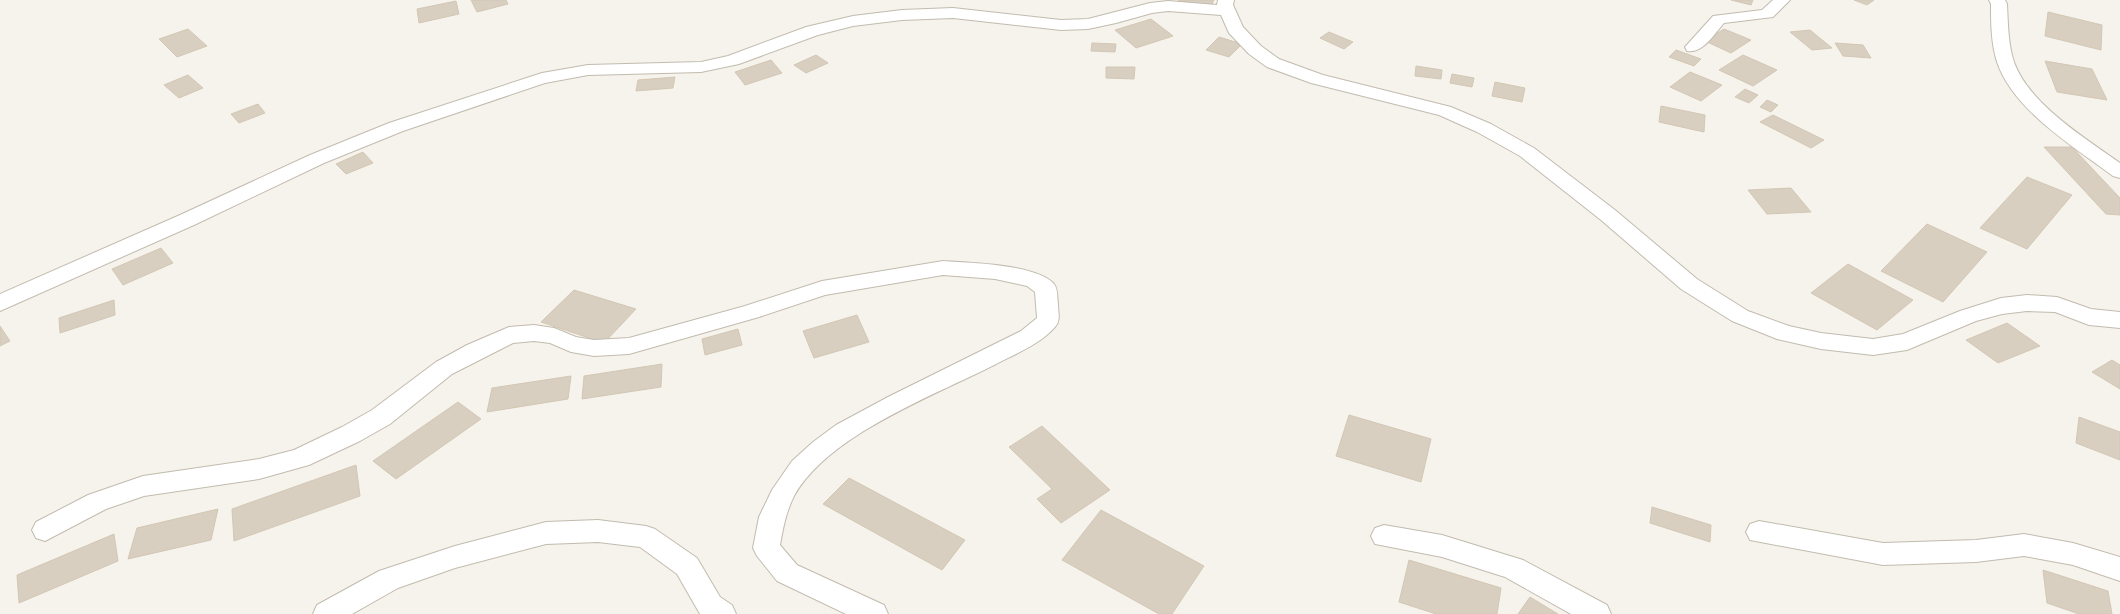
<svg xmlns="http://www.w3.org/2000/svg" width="2120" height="614" font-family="'Space Grotesk',sans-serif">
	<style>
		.building { fill: #d8cfc1; stroke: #d3c7b4 }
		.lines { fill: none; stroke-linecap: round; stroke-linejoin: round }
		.minor-casing { stroke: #c2bbae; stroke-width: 2 }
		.minor { fill: #fff; fill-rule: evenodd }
	</style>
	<rect width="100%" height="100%" fill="#f6f3ec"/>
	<path class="building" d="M471,0H506L508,4L477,12Z
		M1178,0H1214L1211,6Z
		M1731,0H1753L1751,5Z
		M1854,0H1874L1867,5Z
		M456,1L459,14L419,23L417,9Z
		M2048,12L2102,25L2101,50L2045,36Z
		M1151,19L1173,36L1136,48L1115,30Z
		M188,29L207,46L177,57L159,39Z
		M1724,29L1751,40L1731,53L1705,41Z
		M1810,30L1832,48L1812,50L1790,32Z
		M1329,32L1353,42L1344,49L1320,38Z
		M1219,37L1242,44L1229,57L1206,50Z
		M1092,43L1116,44L1115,52L1091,51Z
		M1835,43L1863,45L1871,58L1843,56Z
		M1676,50L1701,59L1694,66L1669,57Z
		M816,55L828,63L806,73L794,65Z
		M1743,55L1777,70L1753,86L1719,70Z
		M771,60L782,73L745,85L735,72Z
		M2045,61L2092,69L2107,100L2057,92Z
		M1416,66L1442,70L1441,79L1415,76Z
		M1106,67H1135L1134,79L1106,78Z
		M1690,72L1722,85L1701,101L1670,87Z
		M1452,74L1474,78L1472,87L1450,83Z
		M188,75L203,88L179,98L164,85Z
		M675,77L673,88L636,91L638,80Z
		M1495,82L1525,88L1522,102L1492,96Z
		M1745,89L1758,95L1749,103L1735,97Z
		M1767,100L1778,105L1771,112L1760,107Z
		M258,104L265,113L239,123L231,114Z
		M1661,106L1705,115L1704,132L1659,122Z
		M1773,115L1824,140L1811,148L1760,122Z
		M2044,147H2072L2120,198V215L2106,214Z
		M363,152L373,163L346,174L336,164Z
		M2027,177L2072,195L2027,249L1980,228Z
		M1791,188L1811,212L1767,214L1748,190Z
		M1927,224L1987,252L1943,302L1881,271Z
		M161,248L173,263L123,285L112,269Z
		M1848,264L1913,300L1877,330L1811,293Z
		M574,290L636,309L604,343L541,322Z
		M114,300L115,315L60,333L59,318Z
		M857,315L869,342L814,358L803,331Z
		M2007,323L2040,346L1998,363L1966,340Z
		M0,326L10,341L0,346Z
		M738,329L742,345L705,355L702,339Z
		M2112,360L2120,365V389L2092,372Z
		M662,364L661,387L582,399L584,376Z
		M571,376L568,399L487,412L492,388Z
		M458,402L481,419L396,479L373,461Z
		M1349,415L1431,439L1421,482L1336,456Z
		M2079,417L2120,432V460L2076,443Z
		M1042,426L1110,490L1061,523L1037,499L1052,489L1009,447Z
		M356,465L360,496L234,541L232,509Z
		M849,478L965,540L942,570L823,504Z
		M1652,507L1711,525L1710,542L1650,523Z
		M218,509L211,540L128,559L137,528Z
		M1101,510L1204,566L1172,614H1159L1062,560Z
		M114,534L118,561L19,603L17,575Z
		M1409,560L1501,588L1497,614H1436L1399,602Z
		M2043,570L2108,591L2112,614H2079L2047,603Z
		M1530,597L1558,614H1518Z"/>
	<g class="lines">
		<defs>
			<path id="minor" d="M1218,0H1234L1233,5L1243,27L1261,46L1279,59L1323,75L1451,107L1491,124L1534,148L1615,210L1697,279L1748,311L1789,326L1821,333L1873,339L1903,334L1960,311L2001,298L2027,295L2057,297L2091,309L2120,312V328L2089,325L2055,312L2027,311L2002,314L1976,321L1907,350L1873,355L1821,349L1777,339L1732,321L1681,289L1601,220L1520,156L1477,132L1439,115L1311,83L1267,67L1249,54L1229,33L1221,15L1168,11L1152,13L1116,23L1088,29L1061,30L953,18L902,20L853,26L818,35L739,64L701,72L588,75L545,83L403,131L324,163L194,225L0,311V294L180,215L310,155L389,123L542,73L588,65L701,62L728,56L806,27L853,16L902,10L953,8L1061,20L1088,19L1150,3L1168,1L1217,5Z
				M1773,0H1790L1773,17L1724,23C1714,34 1703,54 1687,51L1685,47L1713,16L1762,10Z
				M1989,0H2005L2007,4C2008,23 2008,44 2014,62C2029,104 2085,138 2120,163V178L2113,176C2074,147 2013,110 1997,62C1991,43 1991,23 1991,4Z
				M943,261C969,263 1036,264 1054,284C1058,289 1057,297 1058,304C1058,312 1061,321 1055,327C1039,345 1015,354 994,365C933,396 828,435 794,496C786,512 783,528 780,545L797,565L884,605L888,614H846L777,581L757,556L753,548L759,517L772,490L792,461L813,442L836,425L888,397L1021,331L1037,318L1035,292L1027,286L995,279L943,275L825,295L759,317L629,354L594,356L571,352L550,343L534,341L513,343L452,374L390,424L360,441L309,465L259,479L144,496L106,509L45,541L36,538L32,530L36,522L88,495L143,476L259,459L294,450L342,427L372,410L436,362L467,345L509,327L534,325L554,328L576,337L594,340L629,338L745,306L822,281Z
				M598,520L646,526L655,529L697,558L720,597L732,605L736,614H700L677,574L640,547L598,542L546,544L455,568L398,588L352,614H313L317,605L379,571L455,546L546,522Z
				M1759,521L1883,543L1976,540L2024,534L2073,543L2120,557V581L2073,565L2024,556L1976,562L1883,565L1750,540L1746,532L1750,524Z
				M1384,525L1442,535L1523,560L1607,605L1611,614H1571L1505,577L1442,557L1375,544L1371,536L1375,528Z"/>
		</defs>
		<use href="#minor" class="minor-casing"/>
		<use href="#minor" class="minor"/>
	</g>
</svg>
